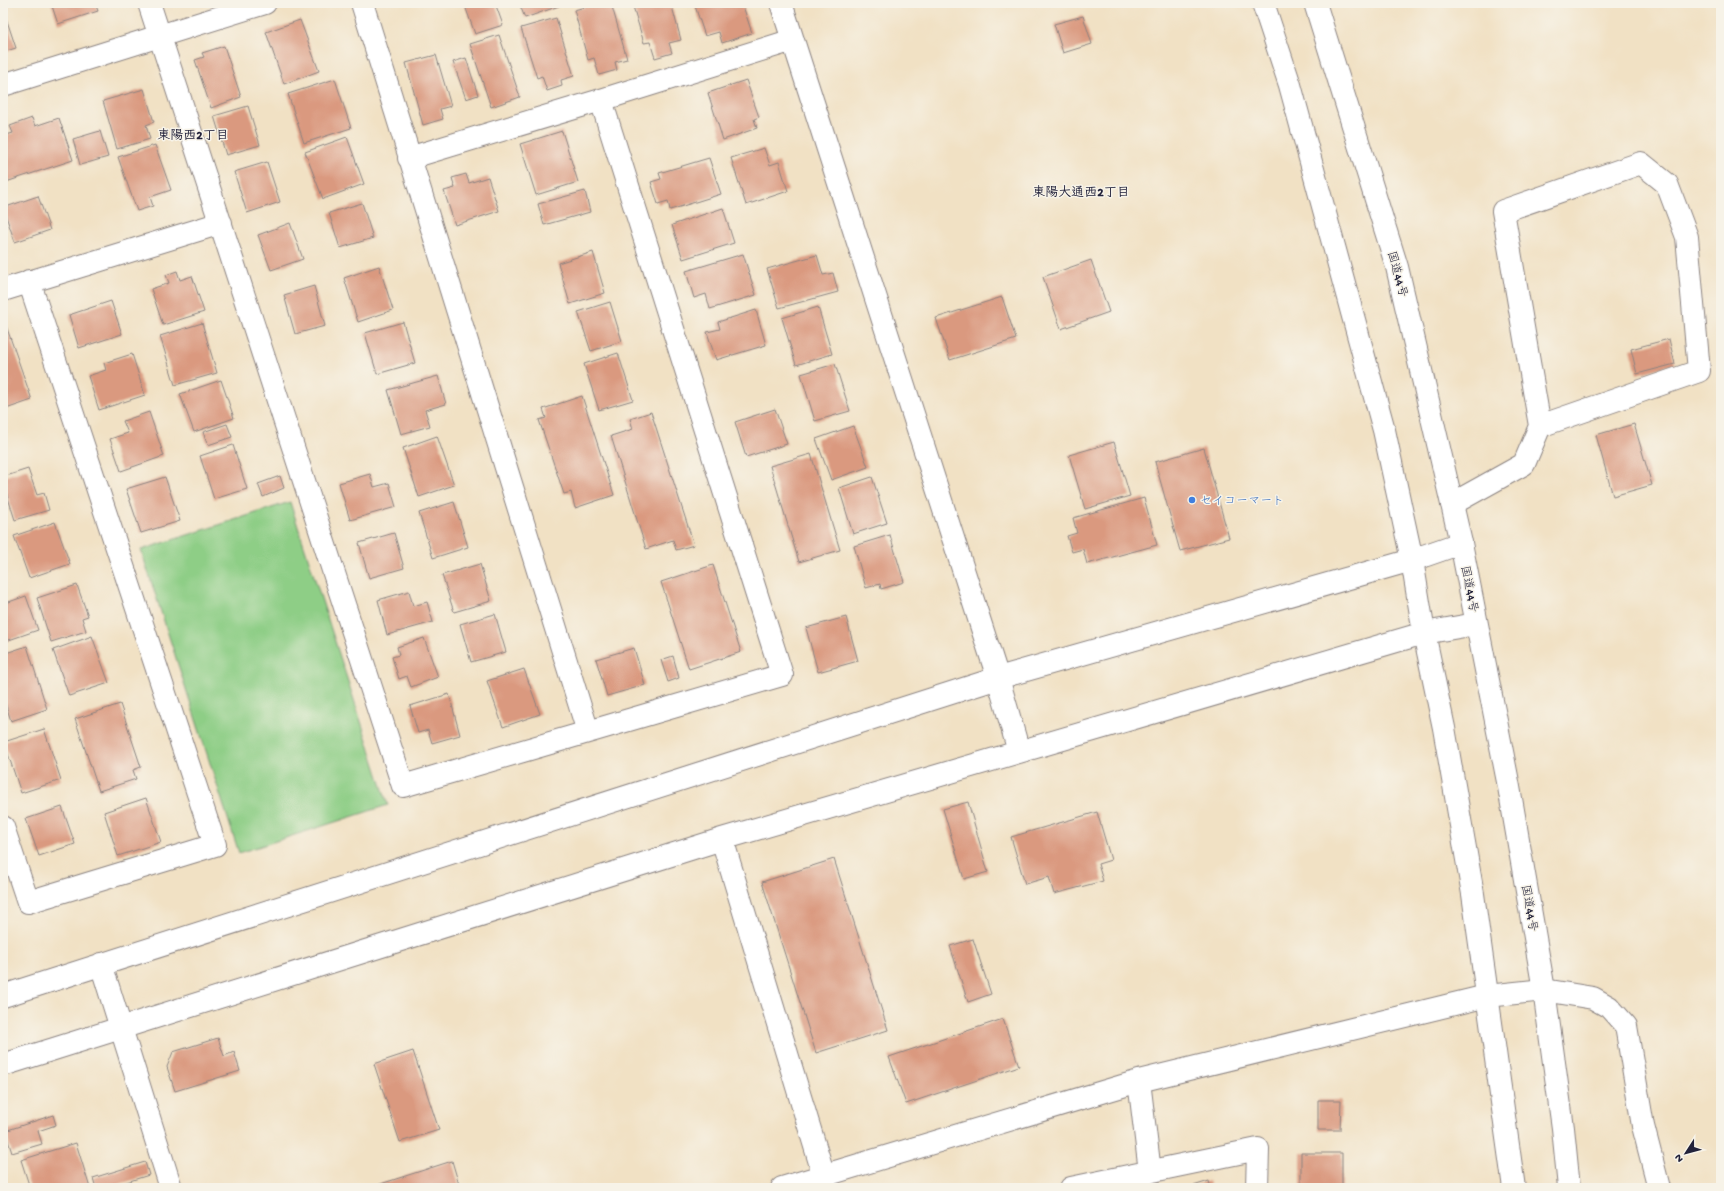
<svg xmlns="http://www.w3.org/2000/svg" width="1724" height="1191" font-family="'Gochi Hand','Klee One',sans-serif">
	<style>
		.green { fill: #8ece86; stroke: #587860 }
		.building { fill: #da997f }
		.lines { fill: none; stroke-linecap: round; stroke-linejoin: round }
		.minor-casing { stroke: #8a8280; stroke-width: 24 }
		.highway-casing { stroke: #8a8280; stroke-width: 24 }
		.minor { stroke: #fff; stroke-width: 22 }
		.highway { stroke: #fff; stroke-width: 22 }
		.shop-dot { fill: #3f7fe0; stroke: #f7f3e8; stroke-width: 1.5 }
		.labels { text-anchor: middle; stroke-width: 3; stroke-linejoin: round; paint-order: stroke }
		.street-label { font-size: 12px; fill: #22223b; stroke: #f7f3e8 }
		.shop-label { font-size: 12px; fill: #366cbe; stroke: #f7f3e8; text-anchor: start }
		.neighbourhood-label { font-size: 13px; font-weight: bold; fill: #22223b; stroke: #f7f3e8 }
	</style>
	<rect width="100%" height="100%" fill="#f7f3e8"/>
	<filter id="ink" filterUnits="userSpaceOnUse"><feTurbulence type="fractalNoise" baseFrequency=".025" numOctaves="2"/><feDisplacementMap in="SourceGraphic" scale="8" xChannelSelector="R" yChannelSelector="G"/><feConvolveMatrix kernelMatrix="1 2 1 2 8 2 1 2 1" color-interpolation-filters="sRGB"/></filter>
	<filter id="wash" filterUnits="userSpaceOnUse"><feTurbulence type="fractalNoise" baseFrequency=".012" numOctaves="4" result="noise"/><feDisplacementMap in="SourceGraphic" scale="16" xChannelSelector="R" yChannelSelector="G"/><feGaussianBlur stdDeviation="0.9" result="paint"/><feColorMatrix in="noise" values="0 0 0 0 0 0 0 0 0 0 0 0 0 0 0 0 0 1.4 0 .05"/><feComposite in="paint" operator="in"/></filter>
	<g filter="url(#wash)">
		<rect width="100%" height="100%" fill="#f1e1c4"/>
		<path class="green" d="M290,502L388,805L239,853L141,550Z"/>
		<g id="blocks">
			<path class="building" d="M51,3H95L98,11L58,24Z
				M464,3H495L503,25L475,34Z
				M519,3H558L559,6L525,18Z
				M600,3H611L627,59L615,62L617,70L599,75L594,58L588,60L574,10Z
				M632,3H671L681,40L669,43L672,53L655,58L650,42L644,43Z
				M694,3H742L752,33L722,43L719,32L705,36Z
				M3,9L16,48L3,52Z
				M1083,16L1092,44L1063,53L1054,24Z
				M556,18L574,76L561,80L562,86L547,91L542,76L537,78L521,28Z
				M300,20L319,71L284,84L266,32Z
				M499,35L520,97L491,107L470,44Z
				M224,46L241,97L211,108L195,60L204,57L202,53Z
				M436,55L451,106L440,109L443,119L423,125L406,63Z
				M466,58L478,95L466,99L453,62Z
				M335,79L351,128L304,143L288,94Z
				M746,80L759,117L754,119L757,128L723,140L708,93Z
				M144,89L154,122L146,125L150,139L117,149L103,101Z
				M248,106L260,145L226,155L214,116Z
				M32,118L35,126L59,118L73,160L3,183V136L13,133L10,126Z
				M100,131L108,157L80,165L73,139Z
				M562,131L578,182L536,195L520,144Z
				M347,137L364,184L323,199L305,152Z
				M155,145L171,190L150,197L153,206L137,211L118,157Z
				M764,148L770,165L779,162L788,191L746,205L731,158Z
				M709,158L721,194L670,210L668,201L658,204L651,182L661,179L659,173Z
				M267,162L280,202L247,213L234,172Z
				M466,174L469,183L488,177L499,211L455,225L444,191L455,188L452,178Z
				M585,191L590,212L544,225L538,204Z
				M38,196L50,230L15,242L3,208Z
				M362,203L373,238L340,248L329,213Z
				M723,208L734,243L683,259L672,225Z
				M290,223L303,259L271,270L258,235Z
				M593,252L605,293L570,304L558,263Z
				M743,254L756,295L710,309L706,294L694,298L686,271Z
				M817,255L823,275L833,273L838,292L779,308L767,269Z
				M1091,260L1109,312L1061,329L1043,277Z
				M379,266L393,310L358,322L344,278Z
				M177,271L180,280L192,276L204,312L163,325L151,289L169,283L166,275Z
				M314,286L325,326L295,334L284,295Z
				M1002,297L1016,339L950,360L936,318Z
				M111,301L122,334L79,348L69,315Z
				M610,302L622,341L591,351L578,312Z
				M818,307L832,354L796,365L782,318Z
				M756,310L766,345L716,360L707,332L720,329L718,322Z
				M3,317L32,400L3,410Z
				M403,322L415,363L377,374L365,333Z
				M202,323L217,373L175,385L160,336Z
				M1669,339L1675,364L1637,374L1631,349Z
				M618,353L633,400L599,410L584,364Z
				M132,354L145,395L99,410L88,376L106,370L104,363Z
				M835,364L850,411L815,421L801,374Z
				M438,376L446,404L425,410L430,426L401,434L388,390Z
				M221,380L234,418L194,432L180,394Z
				M582,396L614,495L575,508L571,492L564,494L539,420L546,418L543,409Z
				M775,409L787,444L746,457L735,422Z
				M149,412L164,456L121,471L110,439L128,433L123,421Z
				M651,412L694,545L676,550L673,540L646,549L611,436L633,429L630,419Z
				M227,424L232,437L208,445L203,432Z
				M1634,424L1652,485L1613,496L1596,435Z
				M853,426L868,467L831,480L816,439Z
				M437,436L454,485L419,497L403,448Z
				M1114,442L1130,496L1085,509L1069,455Z
				M233,445L247,489L214,499L200,456Z
				M1204,448L1229,538L1180,551L1155,462Z
				M811,454L840,550L799,562L770,466Z
				M28,469L37,495L44,493L49,510L15,520L3,482V477Z
				M370,474L374,487L389,483L396,507L350,520L339,483Z
				M280,476L284,488L263,497L258,484Z
				M165,477L180,521L141,533L126,489Z
				M872,477L887,523L853,534L839,488Z
				M1144,498L1157,545L1087,564L1083,549L1072,552L1067,536L1077,533L1073,518Z
				M454,502L468,547L433,558L419,513Z
				M55,522L70,564L29,578L14,536Z
				M394,533L404,568L369,578L359,543Z
				M890,535L904,582L881,589L880,584L866,588L854,546Z
				M480,564L491,601L454,612L442,575Z
				M713,565L741,652L689,669L661,582Z
				M77,585L88,616L82,618L86,631L51,642L37,598Z
				M409,591L413,606L427,602L433,622L387,635L378,600Z
				M26,596L38,630L3,642V604Z
				M495,614L506,652L471,662L460,624Z
				M846,617L858,661L818,672L806,628Z
				M92,636L109,683L69,696L53,650Z
				M424,638L438,677L411,687L407,676L399,679L392,657L399,655L397,647Z
				M27,646L47,709L11,721L3,696V654Z
				M634,648L645,685L607,696L596,659Z
				M673,656L679,678L668,682L661,660Z
				M524,669L540,714L503,727L487,681Z
				M449,694L460,735L432,743L428,730L418,733L410,706Z
				M120,704L141,767L133,770L136,779L99,791L75,719Z
				M44,729L61,780L21,793L4,742Z
				M146,798L161,842L118,856L104,812Z
				M968,802L988,872L964,879L943,809Z
				M62,807L75,844L39,856L26,819Z
				M1097,812L1111,860L1098,864L1103,881L1054,894L1049,877L1025,884L1011,837Z
				M834,859L888,1030L816,1053L762,882Z
				M973,939L991,994L968,1002L950,946Z
				M1003,1019L1019,1066L906,1104L889,1057Z
				M218,1038L224,1056L234,1052L240,1071L175,1091L167,1067L173,1052Z
				M413,1051L439,1130L400,1142L374,1064Z
				M1318,1100H1341L1340,1130H1318Z
				M53,1115L56,1125L38,1131L42,1144L12,1153L5,1131Z
				M76,1143L90,1188H30L21,1160Z
				M1301,1153H1342V1188H1301Z
				M452,1161L460,1188H368Z
				M145,1162L149,1175L107,1188H96L93,1178Z
				M1209,1181L1211,1188H1187Z"/>
		</g>
	</g>
	<g filter="url(#ink)">
		<use href="#blocks" fill-opacity="0" stroke="#8a8280" stroke-width="1"/>
		<g class="lines">
			<defs>
				<path id="minor" d="M149,3L403,786L588,732
					M362,3L588,732L782,675L601,100
					M781,3L998,678L1019,752
					M3,85L265,3
					M409,158L601,100L793,40
					M3,290L221,223
					M1452,504L1524,464L1540,426L1503,211L1641,163L1667,184L1687,237L1699,371L1540,426
					M3,827L28,902L215,845L29,281
					M722,839L824,1176
					M101,964L171,1188
					M3,996L998,678L1412,560L1461,543
					M3,1065L722,839L1424,633L1476,624
					M1139,1081L1150,1172
					M782,1188L1139,1081L1487,996L1544,990L1593,998L1609,1007L1626,1026L1643,1126L1659,1188
					M1071,1188L1258,1149L1257,1188"/>
				<path id="highway" d="M1263,3L1290,85L1384,430L1412,560L1424,633L1444,728L1473,894L1514,1188
					M1315,3L1397,267L1461,543L1509,787L1544,990L1563,1128L1569,1188"/>
			</defs>
			<use href="#minor" class="minor-casing"/>
			<use href="#highway" class="highway-casing"/>
			<use href="#minor" class="minor"/>
			<use href="#highway" class="highway"/>
		</g>
	</g>
	<circle class="shop-dot" cx="1192" cy="500" r="4"/>
	<g class="labels">
		<g class="street-label">
			<text transform="translate(1398 274) rotate(75)" y="4">国道44号</text>
			<text transform="translate(1470 589) rotate(79)" y="4">国道44号</text>
			<text transform="translate(1530 908) rotate(80)" y="4">国道44号</text>
		</g>
		<g class="shop-label">
			<text x="1200" y="504">セイコーマート</text>
		</g>
		<g class="neighbourhood-label">
			<text x="193" y="139">東陽西2丁目</text>
			<text x="1081" y="196">東陽大通西2丁目</text>
		</g>
	</g>
	<rect width="1724" height="1191" fill="none" stroke="#f7f3e8" stroke-width="16"/>
	<g transform="translate(1686 1153) rotate(234)" stroke="#f7f3e8" stroke-width="3" paint-order="stroke">
	<path d="M0-3L7 15L0 10L-7 15Z" fill="#22223b"/>
	<text y="-6" font-size="11" font-weight="bold" text-anchor="middle" fill="#22223b">N</text>
	</g>
</svg>
